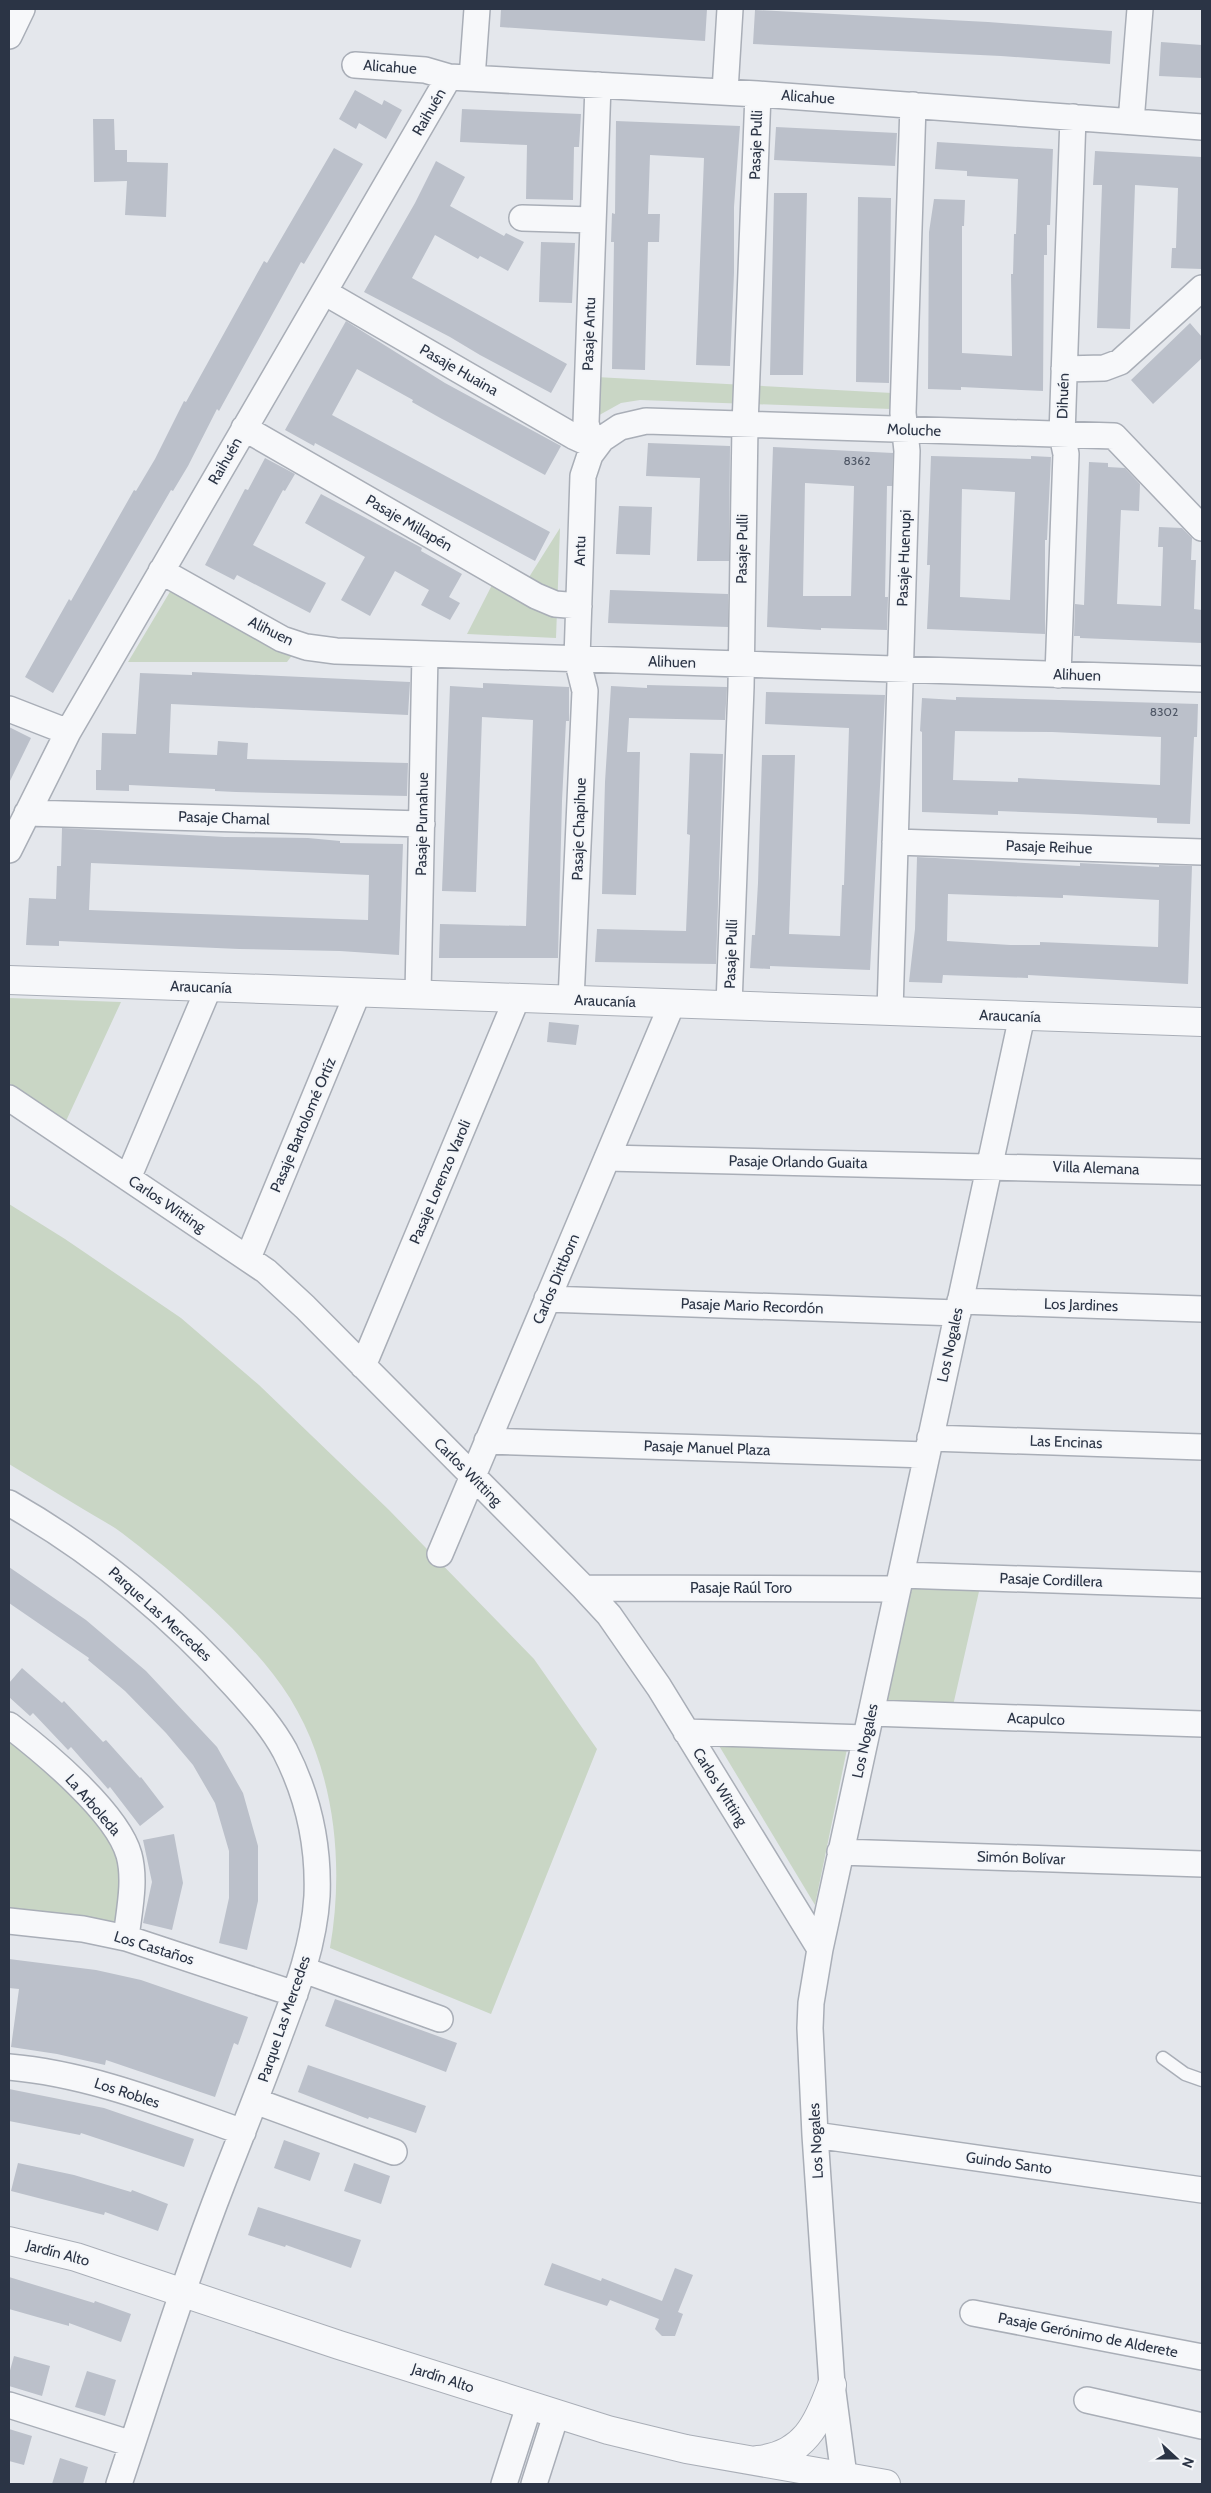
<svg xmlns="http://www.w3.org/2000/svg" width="1211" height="2493" font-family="Cabin,sans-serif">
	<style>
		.green { fill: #c9d6c5 }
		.building { fill: #bbc0ca; fill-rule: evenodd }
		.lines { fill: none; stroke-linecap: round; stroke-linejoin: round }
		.service-casing { stroke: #a9aeb7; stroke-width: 15 }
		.minor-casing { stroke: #a9aeb7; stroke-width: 28 }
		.tertiary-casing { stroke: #a9aeb7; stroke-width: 30 }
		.service { stroke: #f7f8fa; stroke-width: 12 }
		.minor { stroke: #f7f8fa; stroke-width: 25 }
		.tertiary { stroke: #f7f8fa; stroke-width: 28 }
		.labels { text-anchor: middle; stroke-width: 4; stroke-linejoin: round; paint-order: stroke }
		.number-label { font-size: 12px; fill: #4f5766 }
		.street-label { font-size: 15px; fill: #2b3445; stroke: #f4f6f9 }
	</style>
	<rect width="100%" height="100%" fill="#e4e7ec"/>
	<path class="green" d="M596,377L892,393L891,409L640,400L621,403L594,418Z
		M560,528L556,638L467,634L493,583L519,593Z
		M171,590L293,654L287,662H128Z
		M9,998L121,1002L66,1121L9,1083Z
		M9,1204L65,1239L181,1318L259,1385L389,1510L534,1659L597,1749L491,2014L330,1948C346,1856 333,1750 273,1674C233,1623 173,1572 122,1533C110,1524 96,1517 83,1509C58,1494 34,1479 9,1464Z
		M912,1580L980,1587L952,1710L887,1703Z
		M9,1737L40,1761L103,1824L124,1870L118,1921L110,1922L9,1910Z
		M718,1744L847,1749L815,1905Z"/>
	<path class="building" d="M501,9H707L705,41L500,27Z
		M755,10L988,22L1112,31L1110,64L1001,56L753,44Z
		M1161,42L1202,45V78L1159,76Z
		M355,90L382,105L384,100L402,110L386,139L359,123L356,129L339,119Z
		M462,109L581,114L579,147H574L573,200L526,199L527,145L460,142Z
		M93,119H114L115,150H127V162L168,163L166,217L125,215L127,181L94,182Z
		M616,121L740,126L734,207V273L730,366L696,365L704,158L650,155L648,214H660L659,242H648L645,370L612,369L614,242H611L612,213L615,214Z
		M776,127L897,133L895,166L774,160Z
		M937,142L1053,149L1050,225H1047V255H1044L1043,391L961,387V390L928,389L929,232L934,199L965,200L964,226H962V353L1012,356L1011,274H1013L1014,234H1016L1018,179L967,176V171L935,169Z
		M334,148L363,164L304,264L301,262L219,411L217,409L188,466L173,491L171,490L53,693L25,677L69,599L71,601L134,490L136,491L155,459L184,401L186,402L264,261L267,263Z
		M1095,151L1202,157V269L1171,268L1172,248H1176L1178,188L1135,185L1130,329L1097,328L1102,185H1093Z
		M436,161L465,177L450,206L504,236L506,233L524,242L508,271L480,256L478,259L435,235L412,278L567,364L551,393L480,355L450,337L364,292L415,203Z
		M774,193H807L803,375H770Z
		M858,197L891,198L889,383L856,382Z
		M541,242L575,243L572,303L539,302Z
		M346,321L445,383L561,446L545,475L442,419L412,402L413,400L357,369L332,415L550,532L535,561L315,443L314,446L285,430Z
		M1190,323L1202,337V358L1153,404L1131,380Z
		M648,443L730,446L729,561H697L700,478L646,476Z
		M773,447L893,453L892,486H887L885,597H888L887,630L821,628V630L767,627ZM805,483L854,486L851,596H803Z
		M931,456L1031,459V456L1051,457L1047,540H1045V634L927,629L930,565H927ZM962,489L1015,492L1010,600L960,597Z
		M265,458L295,474L285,491L283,490L253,545L326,583L310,613L237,575L234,580L205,565L245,489L248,490Z
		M1089,462L1108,463V467L1125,468L1140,484L1139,511L1121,510L1117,604L1161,606L1163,547H1158L1159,527L1182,528L1192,538L1191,560H1196L1194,609L1202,610V643L1080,638V636H1074L1075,604L1084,605Z
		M321,494L422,548L421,551L462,574L449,597L460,603L450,620L421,605L429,590L395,571L370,616L341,600L365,557L305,523Z
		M619,506L652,507L650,555L616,554Z
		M610,590L728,594V627L608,623Z
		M192,672L410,682L408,715L171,704L169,753L217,755L218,741L248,743L247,759L408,763L407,796L236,792L215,791V789L129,785V791L96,790V770H101L102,733L136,734L140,673L192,675Z
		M483,683L569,687V721H566L562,801L558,958H439L440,924L526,926L533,720L482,717L476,892L442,891L450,686L483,688Z
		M647,685L727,687L725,720L629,718L627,752H640L636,895L602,894L605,782L611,686L647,688Z
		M766,692L885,695L870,970L770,966V969L750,968L752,935H755L758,883L762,755H795L789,934L840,936L842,885H844L849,728L765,724Z
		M956,697L1198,704L1197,737H1194L1190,824L1157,823V818L1076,814L998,811V815L922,812V732L920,731L922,698L956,700ZM955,731L1052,732L1161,737L1160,785L1018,778V782L953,780Z
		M9,727L31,738L9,783Z
		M690,753L723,754L716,964L595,962L597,929L686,931L690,835L687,834Z
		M62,828L225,837L308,838L340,841V843L403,844L399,955L340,951L239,949L59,941V946L26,945L29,898L56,899L57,866H61ZM91,863L369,875L368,920L89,910Z
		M917,857L1080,866V863L1159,867V865L1192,866L1188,984L1028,975V978L943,975L942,983L909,982L915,929ZM948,894L1063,898V895L1159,900L1158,947L1040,942V945H1010L947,941Z
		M549,1022L579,1025L576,1045L547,1042Z
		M9,1567L86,1620L146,1671L217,1747L243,1793L258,1846V1901L247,1950L219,1943L229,1898V1851L215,1803L193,1765L166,1733L125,1691L88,1660L89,1658L9,1603Z
		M22,1668L62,1703L64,1701L103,1742L106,1740L140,1778L141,1777L164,1807L140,1826L110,1787L108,1789L71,1747L68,1750L33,1713L30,1716L9,1697V1683Z
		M174,1834L183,1883L172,1930L143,1923L152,1882L143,1840Z
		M9,1959L96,1970L141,1980L248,2017L238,2045L234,2043L215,2097L106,2060L105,2065L57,2054L11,2047L19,1989L9,1988Z
		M335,1999L457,2043L446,2072L325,2026Z
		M308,2065L426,2106L416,2133L369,2117L368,2119L298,2092Z
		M9,2089L104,2108L194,2139L184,2167L81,2133L80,2135L9,2121Z
		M284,2140L320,2153L310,2181L274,2168Z
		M18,2163L74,2175L131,2192L132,2190L168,2204L158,2231L105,2212L104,2215L11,2191Z
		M354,2163L390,2176L381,2204L344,2191Z
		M258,2207L361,2240L351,2268L286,2245L285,2247L248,2235Z
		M552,2263L601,2281L602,2278L662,2301L675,2268L693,2275L678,2312L683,2314L675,2336H662L655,2329L659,2319L610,2300L607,2306L544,2285Z
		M9,2277L94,2303L95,2301L131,2314L121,2342L69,2323V2326L9,2309Z
		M14,2356L50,2366L42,2396L9,2386V2374Z
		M87,2371L116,2380L105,2416L75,2407Z
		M9,2429L32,2436L24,2465L9,2461Z
		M60,2458L88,2467L83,2484H52Z"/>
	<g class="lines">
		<defs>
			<path id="service" d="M1163,2058L1185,2074L1202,2080"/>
			<path id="minor" d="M9,36L22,9
				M355,65L425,70L449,77L758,94L1202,127
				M472,78L477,9
				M725,91L730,9
				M1131,122L1140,9
				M522,218L593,220
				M324,292L573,436L595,446
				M1064,369L1104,368L1120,362L1202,288
				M244,428L536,596L555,604L579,606
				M595,446L590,439L586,423L598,85
				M161,571L282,639L306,647L336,651L1202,679
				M1058,675L1066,454L1062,435L1073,117
				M9,709L68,732
				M27,813L422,824
				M895,842L1202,852
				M9,850L68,732L449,77
				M418,994L425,654
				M571,1000L585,691L577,659L583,476L590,455L602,439L620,427L646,421L1114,436L1202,528
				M729,1005L741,687L745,425L758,94
				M890,1011L907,451L903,413L913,105
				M9,1098L266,1271L305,1307L584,1588L609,1615L659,1687L820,1949
				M607,1158L1202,1172
				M128,1178L209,987
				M248,1258L358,992
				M547,1299L958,1313
				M960,1301L1202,1309
				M363,1366L517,998
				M930,1438L1202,1447
				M487,1441L927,1455
				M9,1503C95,1552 170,1614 236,1687C254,1707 272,1727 285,1751C308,1796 319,1845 317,1896C314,1945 297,1989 280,2034C262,2083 243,2131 224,2179C185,2279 153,2382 119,2484
				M440,1554L672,1004
				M901,1575L1202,1585
				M584,1588L898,1589
				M871,1713L1202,1724
				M9,1725C44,1752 117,1812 129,1855C136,1881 129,1911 126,1938
				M686,1732L865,1738
				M840,1852L1202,1864
				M9,1921L83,1929L126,1938L295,1994
				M304,1970L440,2019
				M9,2067C90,2074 166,2105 243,2132
				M255,2101L394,2152
				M815,2135L1202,2190
				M973,2313L1202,2357
				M1087,2400L1202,2426
				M9,2405L132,2444
				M504,2484L529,2406
				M534,2484L556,2415
				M841,2484L844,2476L832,2385L815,2135L810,2028L811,2003L820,1949L1022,1016"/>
			<path id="tertiary" d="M9,980L1202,1022
				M9,2241L76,2257L339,2345L608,2430L686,2449L886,2484
				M758,2460C804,2455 818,2424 832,2385"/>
		</defs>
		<use href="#service" class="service-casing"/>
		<use href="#minor" class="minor-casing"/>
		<use href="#tertiary" class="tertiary-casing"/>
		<use href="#service" class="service"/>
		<use href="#minor" class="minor"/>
		<use href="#tertiary" class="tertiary"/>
	</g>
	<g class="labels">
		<g class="number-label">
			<text x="857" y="465">8362</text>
			<text x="1164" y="716">8302</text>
		</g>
		<g class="street-label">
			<text transform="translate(390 67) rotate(4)" y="5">Alicahue</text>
			<text transform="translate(808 97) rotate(4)" y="5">Alicahue</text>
			<text transform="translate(429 112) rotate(-60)" y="5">Raihuén</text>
			<text transform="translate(756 145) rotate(-88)" y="5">Pasaje Pulli</text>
			<text transform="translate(589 334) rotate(-88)" y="5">Pasaje Antu</text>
			<text transform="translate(459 370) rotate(30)" y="5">Pasaje Huaina</text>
			<text transform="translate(1063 396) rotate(-88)" y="5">Dihuén</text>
			<text transform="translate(914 430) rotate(2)" y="5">Moluche</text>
			<text transform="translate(225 461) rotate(-60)" y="5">Raihuén</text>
			<text transform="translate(409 523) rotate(30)" y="5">Pasaje Millapén</text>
			<text transform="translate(742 549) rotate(-89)" y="5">Pasaje Pulli</text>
			<text transform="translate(580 551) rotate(-89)" y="5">Antu</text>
			<text transform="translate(904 558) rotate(-88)" y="5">Pasaje Huenupi</text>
			<text transform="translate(271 631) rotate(26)" y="5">Alihuen</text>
			<text transform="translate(672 662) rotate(2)" y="5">Alihuen</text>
			<text transform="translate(1077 675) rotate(2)" y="5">Alihuen</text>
			<text transform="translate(224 818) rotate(2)" y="5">Pasaje Chamal</text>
			<text transform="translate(422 824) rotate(-89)" y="5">Pasaje Pumahue</text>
			<text transform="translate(579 829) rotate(-88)" y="5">Pasaje Chapihue</text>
			<text transform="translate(1049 847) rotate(2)" y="5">Pasaje Reihue</text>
			<text transform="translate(731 954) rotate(-88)" y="5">Pasaje Pulli</text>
			<text transform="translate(201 987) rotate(2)" y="5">Araucanía</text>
			<text transform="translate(605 1001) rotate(2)" y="5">Araucanía</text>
			<text transform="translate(1010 1016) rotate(2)" y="5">Araucanía</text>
			<text transform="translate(303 1125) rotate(-67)" y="5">Pasaje Bartolomé Ortíz</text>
			<text transform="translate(798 1162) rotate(1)" y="5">Pasaje Orlando Guaita</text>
			<text transform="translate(1096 1168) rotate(2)" y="5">Villa Alemana</text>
			<text transform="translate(440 1182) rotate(-67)" y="5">Pasaje Lorenzo Varoli</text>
			<text transform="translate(167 1204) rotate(34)" y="5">Carlos Witting</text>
			<text transform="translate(556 1279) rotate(-67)" y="5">Carlos Dittborn</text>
			<text transform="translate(1081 1305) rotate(2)" y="5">Los Jardines</text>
			<text transform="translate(752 1306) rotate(2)" y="5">Pasaje Mario Recordón</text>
			<text transform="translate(950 1345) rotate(-78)" y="5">Los Nogales</text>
			<text transform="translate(1066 1442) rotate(2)" y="5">Las Encinas</text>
			<text transform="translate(707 1448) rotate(2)" y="5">Pasaje Manuel Plaza</text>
			<text transform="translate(468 1472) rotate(45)" y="5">Carlos Witting</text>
			<text transform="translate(1051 1580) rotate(2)" y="5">Pasaje Cordillera</text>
			<text x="741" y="1593">Pasaje Raúl Toro</text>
			<text transform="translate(160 1614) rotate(42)" y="5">Parque Las Mercedes</text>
			<text transform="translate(1036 1719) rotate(2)" y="5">Acapulco</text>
			<text transform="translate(865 1741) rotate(-78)" y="5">Los Nogales</text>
			<text transform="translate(720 1787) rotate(58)" y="5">Carlos Witting</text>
			<text transform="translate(93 1805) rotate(49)" y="5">La Arboleda</text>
			<text transform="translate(1021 1858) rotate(2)" y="5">Simón Bolívar</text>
			<text transform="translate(154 1948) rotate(17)" y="5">Los Castaños</text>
			<text transform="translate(284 2019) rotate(-71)" y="5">Parque Las Mercedes</text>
			<text transform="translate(127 2093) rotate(18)" y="5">Los Robles</text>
			<text transform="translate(816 2141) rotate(-93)" y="5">Los Nogales</text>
			<text transform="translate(1009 2163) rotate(8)" y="5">Guindo Santo</text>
			<text transform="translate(58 2253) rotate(15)" y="5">Jardín Alto</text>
			<text transform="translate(1088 2335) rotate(11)" y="5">Pasaje Gerónimo de Alderete</text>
			<text transform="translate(443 2378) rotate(18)" y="5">Jardín Alto</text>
		</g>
	</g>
	<rect width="1211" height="2493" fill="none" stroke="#2b3445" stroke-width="20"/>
	<g transform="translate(1176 2458) rotate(111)" stroke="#f4f6f9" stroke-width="4" paint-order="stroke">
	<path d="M0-4L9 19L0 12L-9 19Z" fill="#2b3445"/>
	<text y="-8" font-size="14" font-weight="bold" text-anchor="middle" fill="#2b3445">N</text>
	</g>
</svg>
